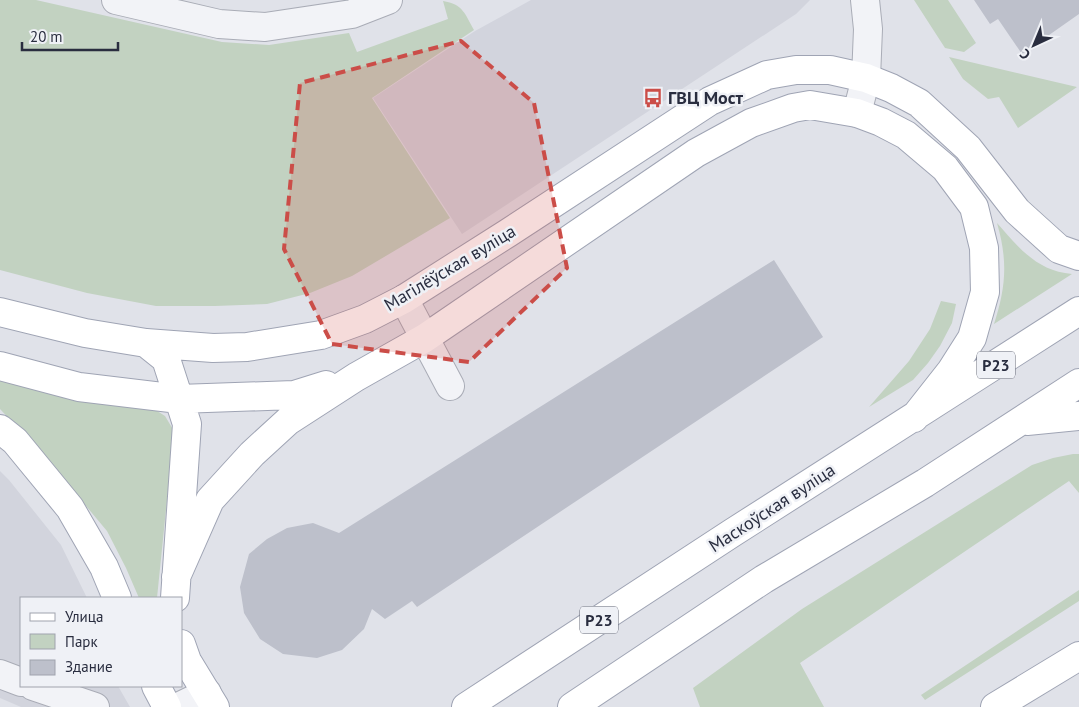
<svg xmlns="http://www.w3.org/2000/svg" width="1079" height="707" font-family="'PT Sans',sans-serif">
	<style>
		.built { fill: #d2d4dd }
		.green { fill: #c2d2c1 }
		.building { fill: #bdc0cb }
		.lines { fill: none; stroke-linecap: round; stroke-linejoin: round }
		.minor-casing { stroke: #a9acb6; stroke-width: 30 }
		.major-casing { stroke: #9fa4b4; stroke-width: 30 }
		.minor { stroke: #f2f3f7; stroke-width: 28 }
		.major { stroke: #fff; stroke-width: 28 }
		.marked { fill: #cb4d48; fill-opacity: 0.2; stroke: #cb4d48; stroke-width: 4; stroke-dasharray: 10 6; stroke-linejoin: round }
		.labels { text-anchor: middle; stroke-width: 5; stroke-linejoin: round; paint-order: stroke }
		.shield { fill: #eff1f6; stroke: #646876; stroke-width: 1 }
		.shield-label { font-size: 16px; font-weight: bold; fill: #292d3f }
		.poi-label { font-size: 18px; font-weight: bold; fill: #292d3f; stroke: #eff1f6; text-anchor: start }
		.street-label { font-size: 18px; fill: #292d3f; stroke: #eff1f6 }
	</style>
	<rect width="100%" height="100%" fill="#e0e2e9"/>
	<path class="built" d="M531,0H810L796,14L462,234L373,98L475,31Z
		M0,471L9,480L61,545L87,598H21V686H118L130,707H21L0,698Z"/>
	<path class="green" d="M0,0H36L222,42L269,45L349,33L357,52L448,19L443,1C463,4 465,14 474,30L372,98L450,218L352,276L310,293L267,304L215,306H156L87,293L0,270Z
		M914,0H948L976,43L964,52L945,48Z
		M949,57L1077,87L1018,128L999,97L988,99L963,79Z
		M997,223C1019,248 1037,271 1072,274L994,324C1006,287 1008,261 997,223Z
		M941,301L956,304L952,323L940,346L928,363L913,380L869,407L909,361L930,329Z
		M0,379L154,409L165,416L174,431L157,598H139L126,568L107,531L45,457L0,409Z
		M1073,454H1079V493L1069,481L800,663L824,707H700L693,688L802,609L1032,465L1053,458Z
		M1079,590V601L925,700L921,695Z"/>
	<path class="building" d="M974,0H1079V14L1022,54L998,19L990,24Z
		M774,260L823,337L417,607L412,601L385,619L372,609L364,629L342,650L317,658L283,654L260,639L244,613L240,587L249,554L267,539L287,528L313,523L339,533Z"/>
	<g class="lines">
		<defs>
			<path id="minor" d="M116,0L219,24L265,27L352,14L388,0
				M857,113L866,78L868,29L865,0
				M404,299L450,386
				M0,674L21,682
				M33,686L95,707
				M178,707L207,693"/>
			<path id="major" d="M0,312L85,333L146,343L213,348L247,347L321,335L365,319L404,299L508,233L710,101L767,75L796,70H830L866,78L891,88L919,103L968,148L1017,211L1059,249L1079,256
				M146,343L166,359L187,424L175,598
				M0,366L79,387L179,399L294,395L326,385
				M1027,421L1079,416
				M0,429L15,441L70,508L104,567L117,598
				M176,577L210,500L252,454L288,421L356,377L425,338L696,153L751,123L793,108L810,105L857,113L881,122L906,135L945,168L974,207L984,248L985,292L972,338L951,371L914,418
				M181,644L187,661L215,707
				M156,686L167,707
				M466,707L732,533L1079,311
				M572,707L764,579L925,483L1079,383
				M995,707L1079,656"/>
		</defs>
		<use href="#minor" class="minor-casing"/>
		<use href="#major" class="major-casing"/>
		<use href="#minor" class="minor"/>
		<use href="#major" class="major"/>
	</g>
	<path class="marked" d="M461,41L534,103L567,268L469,362L332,344L284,249L300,83Z"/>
	<defs>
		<symbol id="bus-bare" viewBox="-9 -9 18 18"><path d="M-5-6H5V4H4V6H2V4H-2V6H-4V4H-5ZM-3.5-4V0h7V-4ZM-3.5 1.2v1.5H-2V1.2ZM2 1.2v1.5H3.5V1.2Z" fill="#cb4d48" stroke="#eff1f6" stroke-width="2.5" paint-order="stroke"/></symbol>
	</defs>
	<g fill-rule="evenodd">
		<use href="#bus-bare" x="639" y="84" width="28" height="28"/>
	</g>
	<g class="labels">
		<g class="shield">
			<rect x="977" y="351.5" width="38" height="27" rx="4"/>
			<rect x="580" y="606.5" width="38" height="27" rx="4"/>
		</g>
		<g class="shield-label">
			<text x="996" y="371">Р23</text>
			<text x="599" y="626">Р23</text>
		</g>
		<g class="poi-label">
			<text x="668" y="104">ГВЦ Мост</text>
		</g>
		<g class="street-label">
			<text transform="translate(450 268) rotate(-31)" y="6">Магілёўская вуліца</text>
			<text transform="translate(772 508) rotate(-33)" y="6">Маскоўская вуліца</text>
		</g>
	</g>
	<rect x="20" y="597" width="162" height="90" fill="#eff1f6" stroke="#a0a3ad"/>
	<rect x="30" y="613" width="25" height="8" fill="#ffffff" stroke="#a0a3ad"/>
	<text x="65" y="622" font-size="15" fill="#292d3f">Улица</text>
	<rect x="30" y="634" width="25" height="15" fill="#c2d2c1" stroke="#a0a3ad"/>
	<text x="65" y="647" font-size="15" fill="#292d3f">Парк</text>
	<rect x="30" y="660" width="25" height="15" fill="#bdc0cb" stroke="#a0a3ad"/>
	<text x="65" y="672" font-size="15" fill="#292d3f">Здание</text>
	<g transform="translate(1034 45) rotate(224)" stroke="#eff1f6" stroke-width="4" paint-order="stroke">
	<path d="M0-4L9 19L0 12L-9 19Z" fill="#292d3f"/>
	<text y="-8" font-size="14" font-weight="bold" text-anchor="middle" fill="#292d3f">С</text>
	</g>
	<path d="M22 42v8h96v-8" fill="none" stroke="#292d3f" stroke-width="2.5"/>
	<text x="30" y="42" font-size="15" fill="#292d3f" stroke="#eff1f6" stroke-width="4" paint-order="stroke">20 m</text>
</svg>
